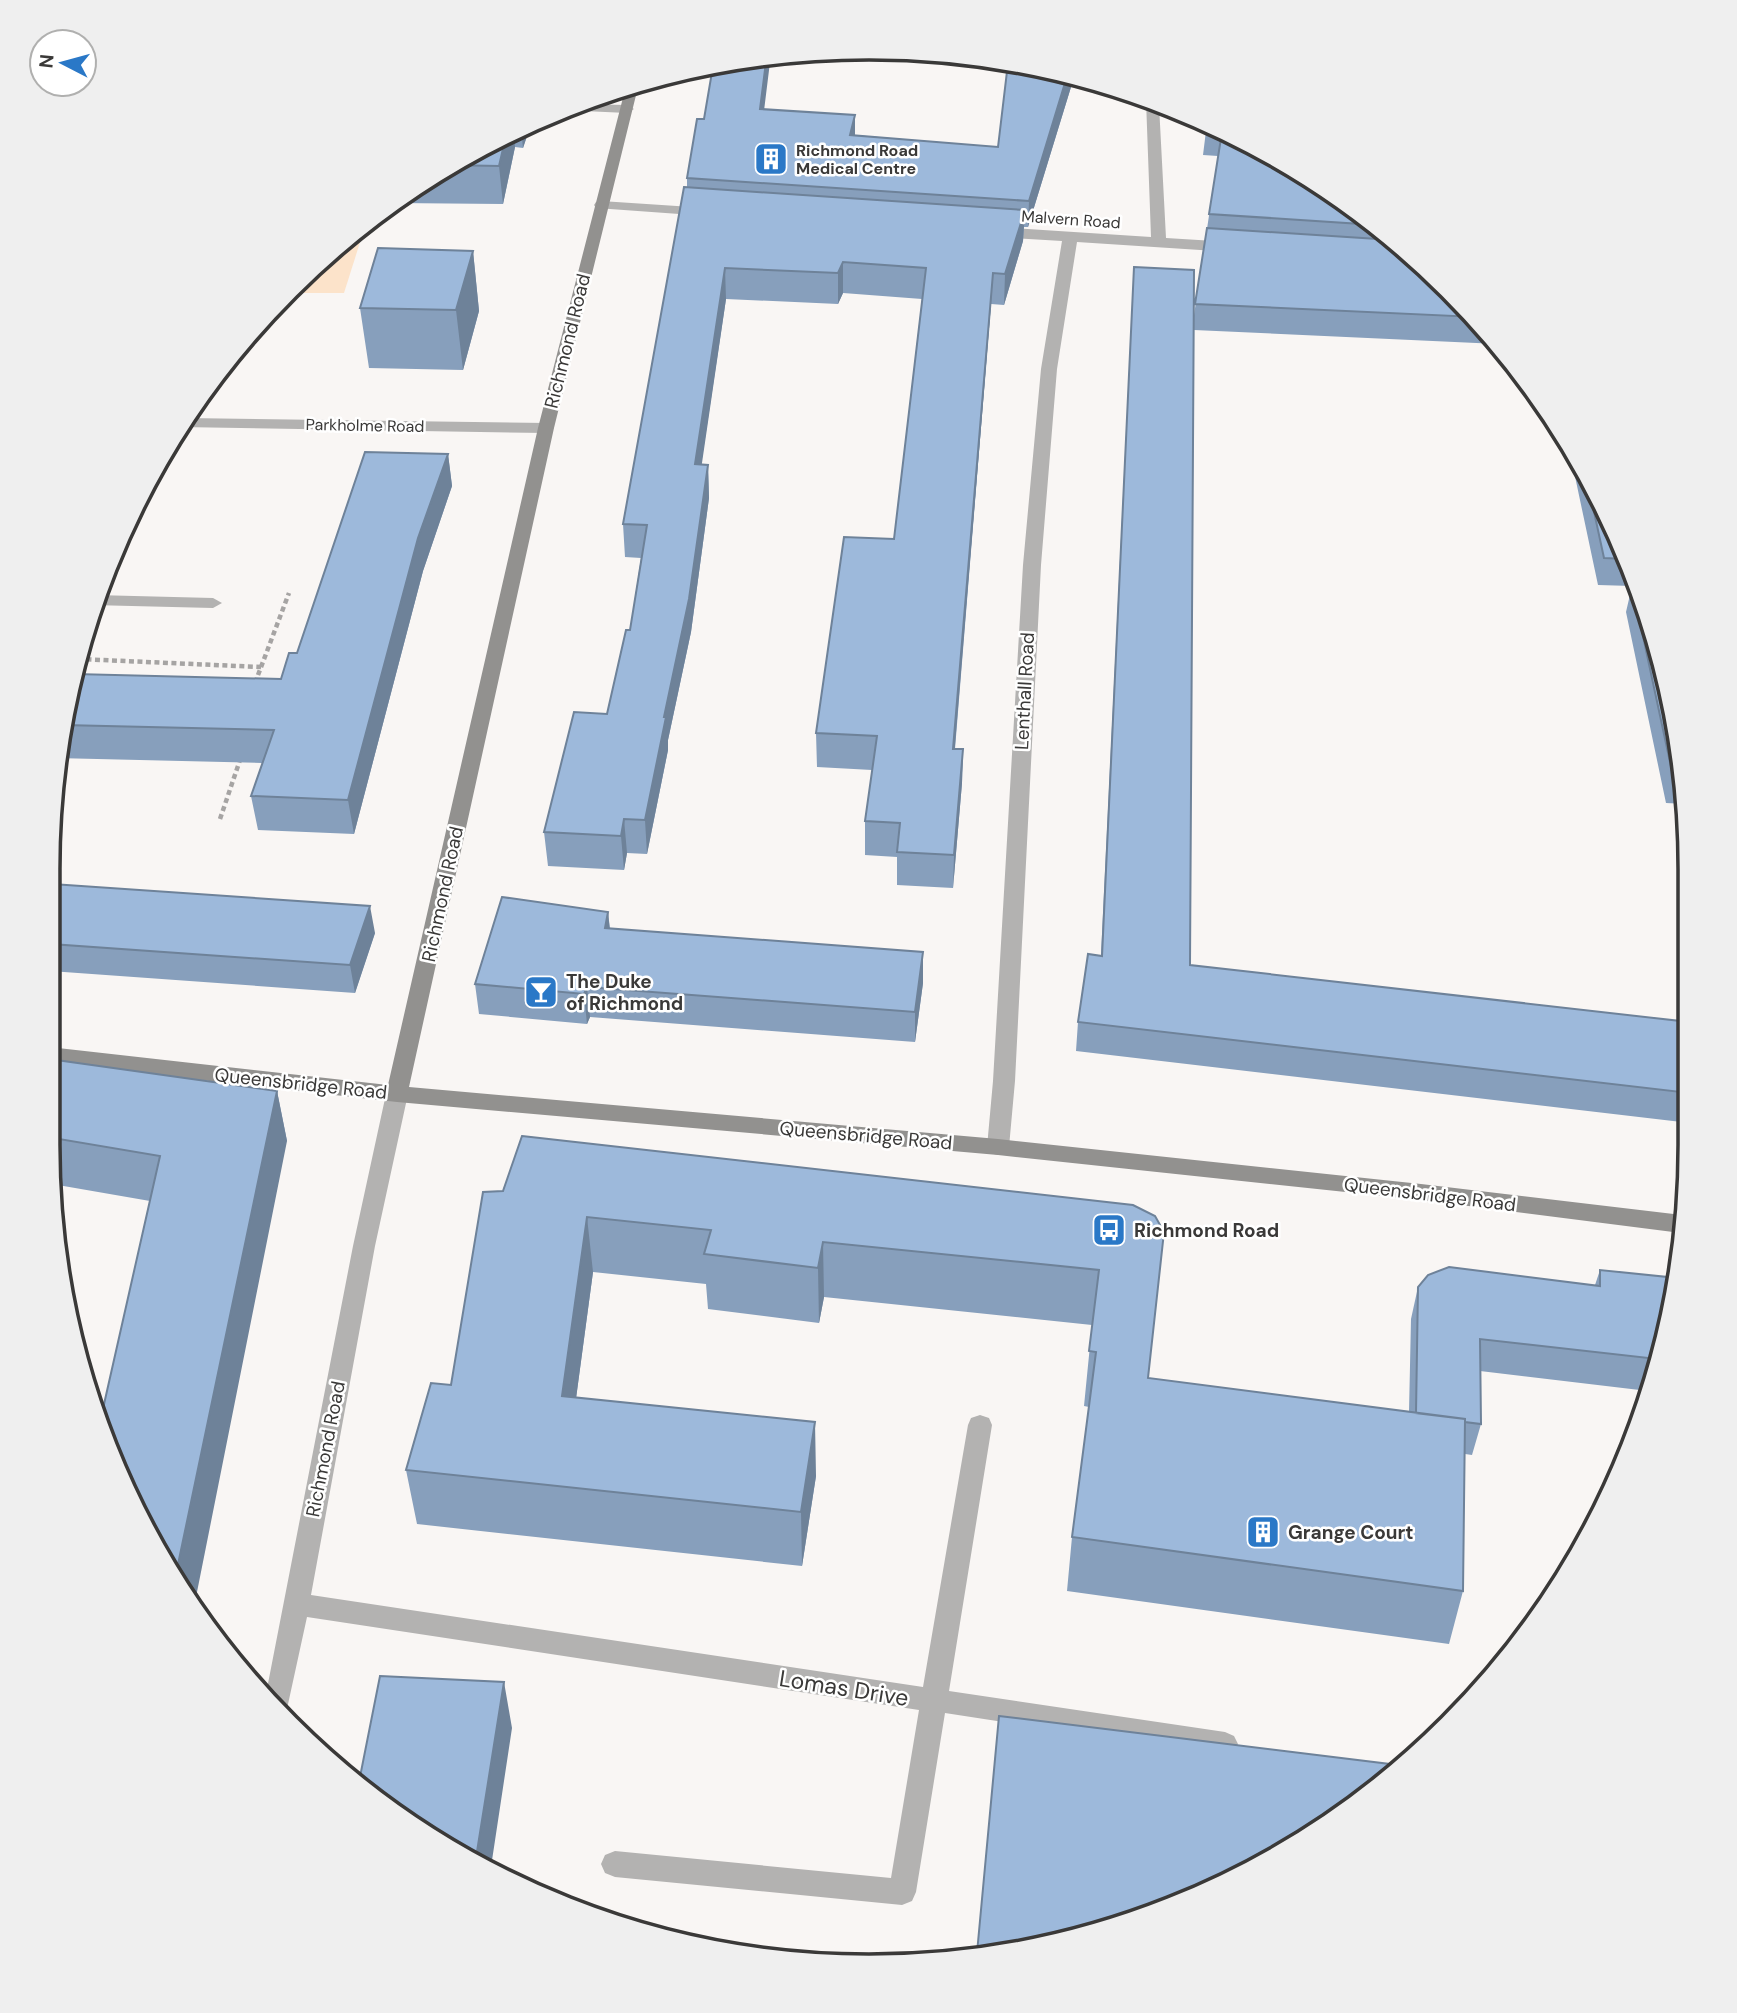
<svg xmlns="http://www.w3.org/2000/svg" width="1737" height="2013" font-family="'DM Sans',sans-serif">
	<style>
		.green { fill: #fce3ca }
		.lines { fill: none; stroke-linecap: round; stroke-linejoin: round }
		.path { stroke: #a6a4a3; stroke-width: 4.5; stroke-dasharray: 5 3.5; stroke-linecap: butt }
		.lane { fill: #b3b2b1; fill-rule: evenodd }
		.street { fill: #b3b2b1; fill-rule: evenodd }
		.secondary { fill: #92918f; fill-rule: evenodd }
		.wall { fill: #879fbc }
		.shaded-wall { fill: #6e8299 }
		.building { fill: #9db9db; stroke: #6e8299; stroke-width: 2 }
		.labels { text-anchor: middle; stroke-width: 5; stroke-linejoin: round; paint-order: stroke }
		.far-poi-label { font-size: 16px; font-weight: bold; fill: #3a3938; stroke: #fff; text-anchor: start }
		.far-street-label { font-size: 16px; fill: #3a3938; stroke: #fff }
		.street-label { font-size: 19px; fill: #3a3938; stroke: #fff }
		.poi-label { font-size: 19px; font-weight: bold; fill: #3a3938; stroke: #fff; text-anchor: start }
		.near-street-label { font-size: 23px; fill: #3a3938; stroke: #fff }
		.rim { fill: none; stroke: #3a3938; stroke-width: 3.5 }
	</style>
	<rect width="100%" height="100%" fill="#f9f6f4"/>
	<path class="green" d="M348,236H362L344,293H288L327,251Z"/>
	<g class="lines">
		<path class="path" d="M78,659L261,667
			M255,683L289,593
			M220,819L241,757"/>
		<path class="lane" d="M95,595L213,598L222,603L213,608L91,605Z"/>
		<path class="street" d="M1146,100L1159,105L1166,238L1231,242L1239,247L1231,252L1077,242L1057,369L1041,565L1015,1081L1009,1147L1006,1153L998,1155L990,1153L987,1147L993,1081L1023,565L1041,369L1062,241L998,237L990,232L998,227L1151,237Z
			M576,104L627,105L634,109L627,113L562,110Z
			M601,201L707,208L714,212L707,216L596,208L594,205L596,202Z
			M186,418L546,423L554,428L546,433L180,427Z
			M397,1086L405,1088L408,1094L375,1246L311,1595L923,1687L968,1425L971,1418L980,1415L989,1418L992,1425L949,1691L1225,1732L1234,1736L1238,1744L1234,1752L1225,1756L945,1713L916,1892L912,1901L902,1905L615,1877L605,1873L601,1864L605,1855L615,1851L891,1878L919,1710L307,1617L285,1718L265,1699L353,1246L386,1094L389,1088Z"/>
		<path class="secondary" d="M639,83L554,428L409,1087L998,1139L1421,1184L1682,1215L1681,1233L1421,1200L998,1155L397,1102L49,1063V1047L388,1085L538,428L626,86Z"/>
	</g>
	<path class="wall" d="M1075,74L1028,227H1024L1023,241L1004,305L991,304L955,749H963L962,783L953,888L897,885V857L865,855V821L872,770L817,767L816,733L894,539L922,299L843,293L838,304L726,299L701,465H708L709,498L691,632L668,740V750L647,854L627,853L624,870L548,866L544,832L607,714L630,630L641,558L625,557L623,524L687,187V178L704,119L764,110L855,115V135L998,147Z
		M1207,123L1369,217L1486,327L1498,344L1194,330L1190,965L1689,1022L1690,1123L1076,1051L1078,1022L1101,955L1134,267L1194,315L1218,156L1203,155Z
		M531,124L523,148L515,147L503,204L394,203L458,157Z
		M473,251L479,311L463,370L369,368L360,308Z
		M1570,445L1580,458L1646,605L1686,804L1666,803L1626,612L1632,586L1598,585L1569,448Z
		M448,454L452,486L423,571L354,834L258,830L251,796L262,763L55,758L75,674L281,679Z
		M52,884L375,933L355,993L50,971Z
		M608,912L610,929L923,983L915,1042L590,1017L587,1024L479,1014L475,984Z
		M49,1059L277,1091L287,1141L150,1201L52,1184L47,1144Z
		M483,1192L1133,1205L1148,1378L1409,1412L1411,1319L1418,1287L1595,1285L1600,1270L1674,1304L1648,1391L1480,1371L1481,1424L1472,1455L1465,1454L1463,1591L1449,1644L1067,1591L1072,1537L1089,1407L1084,1406L1092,1325L824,1297L819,1323L708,1309L706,1284L593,1272L576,1398L816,1476L802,1566L417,1524L406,1470L451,1385Z"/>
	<path class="shaded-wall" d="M767,54H771L761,135L760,109Z
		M1068,73L1075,74L1028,227L1029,201Z
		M855,115V141L850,135Z
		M531,124L523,148L521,128Z
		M514,132L515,147L503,204L499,166L506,136Z
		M1025,210L1023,241L1004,305L1005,274Z
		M473,251L479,311L463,370L456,310Z
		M843,262V293L838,304V273Z
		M725,268L726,299L697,497L695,464Z
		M993,273L991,304L952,782L953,749Z
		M448,454L452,486L423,571L354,834L348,800L418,538Z
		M708,465L709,498L691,632L668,740V750L647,854L645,820Z
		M963,749L962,783L953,888L954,855Z
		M624,819L627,853L624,870L621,836Z
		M370,906L375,933L355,993L350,965Z
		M608,912L611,942L605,928Z
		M923,952V983L915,1042V1012Z
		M587,987L590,1017L587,1024L584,994Z
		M277,1091L287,1141L195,1602L176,1574Z
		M587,1217L593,1272L569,1451L562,1396Z
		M823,1242L824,1297L819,1323L818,1268Z
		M815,1422L816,1476L802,1566L801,1512Z
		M504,1682L512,1728L491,1867L476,1858Z"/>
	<path class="building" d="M762,54H767L760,109L855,115L850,135L998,147L1008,63L1068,73L1029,201L687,178L697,119H704L713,66Z
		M1207,123L1232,132L1369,217L1377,225L1209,214L1222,132L1206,131Z
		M506,136L499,166L447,165L458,157Z
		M684,187L1025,210L1005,274L993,273L953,749H963L954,855L897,852L900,823L865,821L877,736L816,733L844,537L894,539L926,268L843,262L838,273L725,268L695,464L708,465L689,599L664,717H666L645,820L624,819L621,836L544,832L574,712L607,714L626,630H630L647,525L623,524Z
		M1207,228L1393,240L1475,317L1195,304Z
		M378,248L473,251L456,310L360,308Z
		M1134,267L1194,270L1190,965L1689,1022V1093L1078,1022L1088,954L1102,956Z
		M365,452L448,454L418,538L348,800L251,796L274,730L63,725L75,674L281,679L289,653H297Z
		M1585,470L1626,559L1604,558Z
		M1632,585H1637L1646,605L1680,776H1673Z
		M52,884L370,906L350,965L51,944Z
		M502,897L608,912L605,928L923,952L915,1012L587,987L584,994L475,984Z
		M49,1059L277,1091L176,1574L132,1508L100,1422L160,1156L47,1137Z
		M522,1136L1133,1205L1155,1216L1164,1232L1148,1378L1465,1419L1463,1591L1072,1537L1096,1352L1089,1351L1099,1270L823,1242L818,1268L704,1254L711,1230L587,1217L562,1396L815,1422L801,1512L406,1470L431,1383L451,1385L483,1192L503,1191Z
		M1449,1267L1600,1286V1270L1677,1278L1674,1304L1657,1359L1480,1339L1481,1424L1465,1422V1419L1416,1413L1418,1287L1428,1275Z
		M380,1676L504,1682L476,1858L369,1796L358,1787Z
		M999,1716L1398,1765L1279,1856L1132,1922L977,1953Z"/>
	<defs>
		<symbol id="building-square" viewBox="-11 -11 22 22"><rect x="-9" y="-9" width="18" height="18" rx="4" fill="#2a78c7" stroke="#fff"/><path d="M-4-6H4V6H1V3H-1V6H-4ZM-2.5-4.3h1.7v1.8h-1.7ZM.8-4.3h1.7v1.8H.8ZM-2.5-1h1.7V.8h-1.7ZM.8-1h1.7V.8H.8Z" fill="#fff"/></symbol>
		<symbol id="bar-square" viewBox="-11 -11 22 22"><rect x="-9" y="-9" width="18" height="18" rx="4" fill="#2a78c7" stroke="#fff"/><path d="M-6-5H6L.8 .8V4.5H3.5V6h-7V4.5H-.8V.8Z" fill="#fff"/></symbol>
		<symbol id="bus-square" viewBox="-11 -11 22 22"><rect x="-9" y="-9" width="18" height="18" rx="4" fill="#2a78c7" stroke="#fff"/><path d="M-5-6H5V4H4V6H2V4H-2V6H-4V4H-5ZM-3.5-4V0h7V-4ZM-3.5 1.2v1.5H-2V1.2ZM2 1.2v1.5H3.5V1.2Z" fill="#fff"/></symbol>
	</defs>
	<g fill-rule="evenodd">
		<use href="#building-square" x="752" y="140" width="38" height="38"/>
		<use href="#bar-square" x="522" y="973" width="38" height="38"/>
		<use href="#bus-square" x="1090" y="1211" width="38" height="38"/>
		<use href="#building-square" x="1244" y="1513" width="38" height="38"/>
	</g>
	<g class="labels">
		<g class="far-poi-label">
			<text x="796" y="156">Richmond Road<tspan x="796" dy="18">Medical Centre</tspan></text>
		</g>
		<g class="far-street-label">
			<text transform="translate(1071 219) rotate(4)" y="6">Malvern Road</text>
			<text transform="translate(365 425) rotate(1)" y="6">Parkholme Road</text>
		</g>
		<g class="street-label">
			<text transform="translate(567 341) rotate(-76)" y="7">Richmond Road</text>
			<text transform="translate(1024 691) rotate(-87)" y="7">Lenthall Road</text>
			<text transform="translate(442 894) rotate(-78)" y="7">Richmond Road</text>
			<text transform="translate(301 1083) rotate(6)" y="7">Queensbridge Road</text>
			<text transform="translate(866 1135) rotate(5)" y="7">Queensbridge Road</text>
			<text transform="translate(1430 1194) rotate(7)" y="7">Queensbridge Road</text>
			<text transform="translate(325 1449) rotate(-79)" y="7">Richmond Road</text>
		</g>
		<g class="poi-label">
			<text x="566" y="988">The Duke<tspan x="566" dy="22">of Richmond</tspan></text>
			<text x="1134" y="1237">Richmond Road</text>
			<text x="1288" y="1539">Grange Court</text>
		</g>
		<g class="near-street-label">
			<text transform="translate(844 1688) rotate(9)" y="8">Lomas Drive</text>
		</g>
	</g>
	<path d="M0 0H1737V2013H0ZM869 60H869A809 809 0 0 1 1678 869V1145A809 809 0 0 1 869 1954H869A809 809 0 0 1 60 1145V869A809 809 0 0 1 869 60Z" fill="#efefef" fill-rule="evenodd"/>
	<path class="rim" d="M869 60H869A809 809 0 0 1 1678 869V1145A809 809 0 0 1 869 1954H869A809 809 0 0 1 60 1145V869A809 809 0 0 1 869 60Z"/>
	<g transform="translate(63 63) rotate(276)"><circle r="33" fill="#ffffff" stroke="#b0b0af" stroke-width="2"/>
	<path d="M0-5L12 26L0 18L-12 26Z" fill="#2a78c7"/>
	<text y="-10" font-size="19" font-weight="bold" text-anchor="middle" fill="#3a3938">N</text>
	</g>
</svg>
